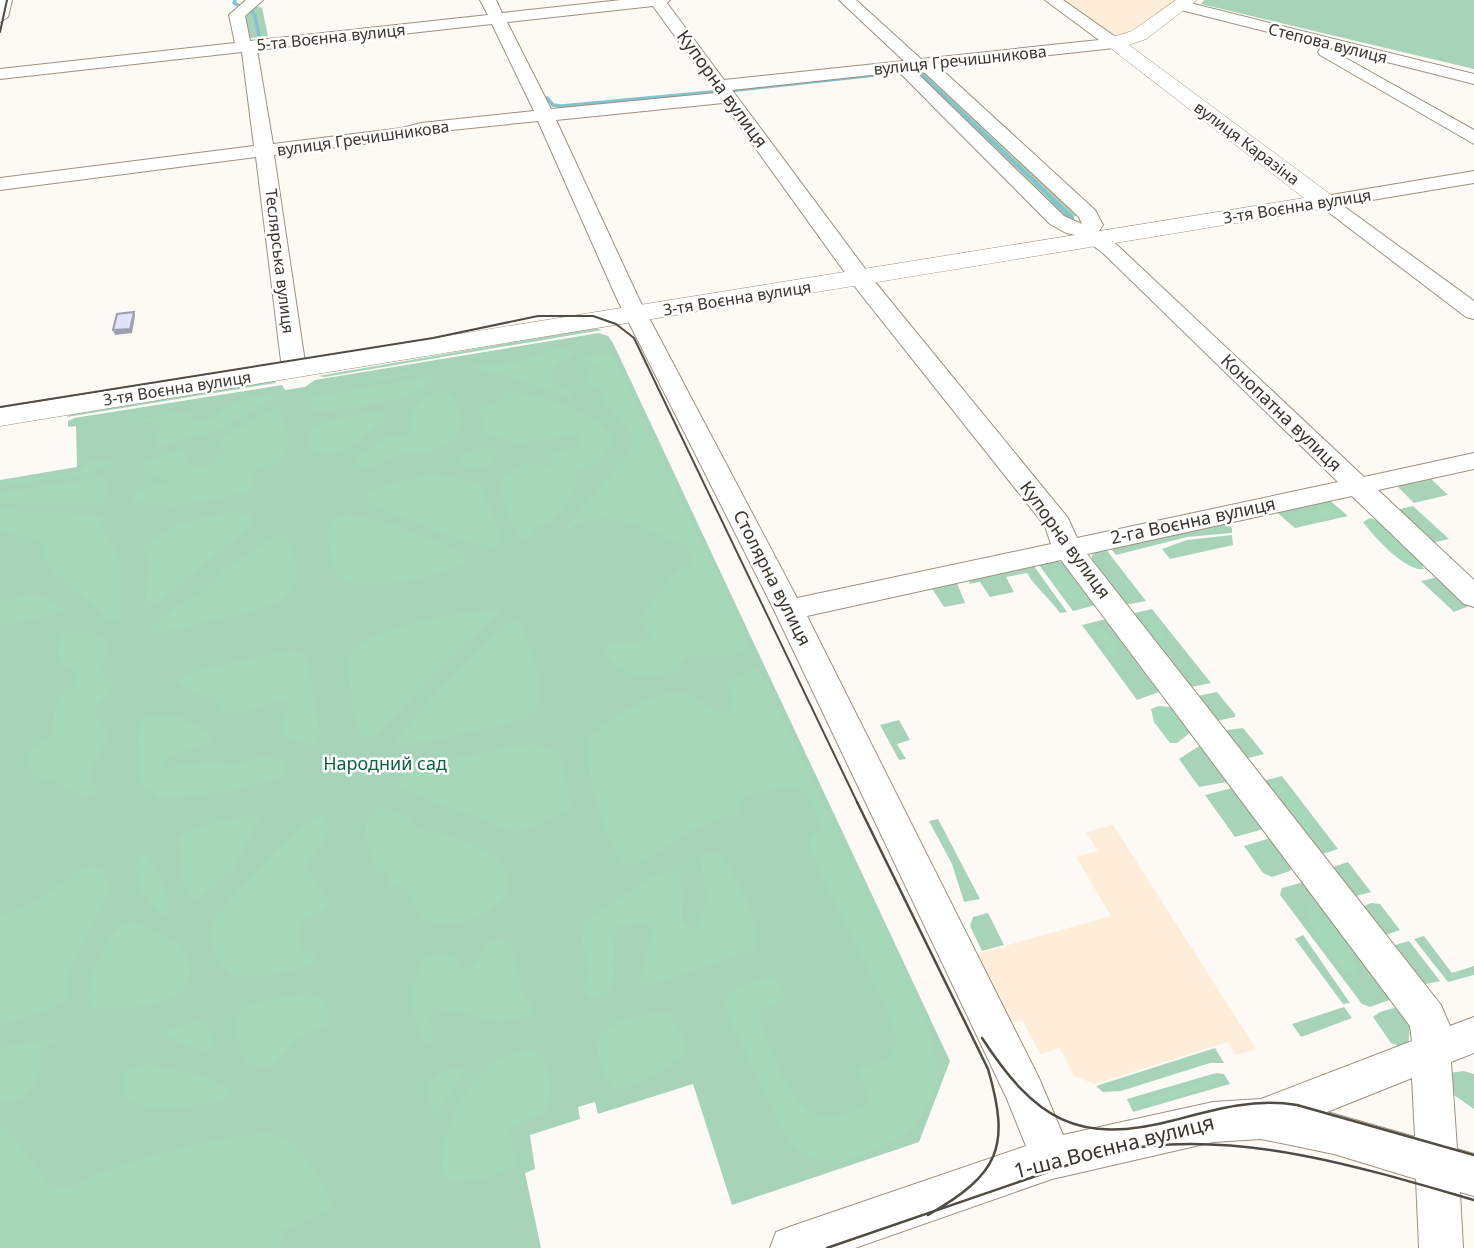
<svg xmlns="http://www.w3.org/2000/svg" width="1474" height="1248" font-family="'Noto Sans',sans-serif">
  <rect width="100%" height="100%" fill="#fdfaf6"/>
  <path fill="#feedd8" d="M1058 0H1179L1126 35H1118L1107 34Z
    M1113 825 1256 1049 1236 1055 1228 1042 1095 1084 1074 1076 1060 1048 1040 1054 1022 1020 1011 1023 976 954 1111 916 1076 857 1098 851 1086 832Z"/>
  <path fill="#a7d4b8" d="M1204 0H1474V69L1201 4Z
    M256 6 262 8 268 36 243 39 240 15Z
    M927 69 1081 215 1059 219 910 70Z
    M596 328 602 330 325 377 318 376Z
    M599 333 608 336 613 343 950 1061 919 1142 732 1205 693 1084 598 1114 595 1102 578 1107 580 1119 530 1135 535 1169 525 1173 541 1248H0V480L77 467 76 426 68 427V421L74 418 282 385 285 390 305 387 315 380Z
    M274 380 276 383 67 417 68 415Z
    M1428 476 1448 495 1414 503 1394 483Z
    M1327 498 1348 516 1295 528 1274 510Z
    M1413 506 1449 539 1428 544 1391 511Z
    M1225 521 1232 528V533L1187 537 1116 555 1108 545Z
    M1232 535 1233 545 1170 559 1162 549 1187 540Z
    M1104 547 1146 601 1124 605 1092 560V555Z
    M1054 560 1067 564 1100 604 1073 611 1036 561Z
    M1031 562 1067 612 1060 613C1049 598 1036 588 1027 573L1006 577 1014 592 990 597 980 582 969 584 971 575Z
    M1442 576 1472 605 1454 612 1421 581Z
    M955 578 965 603 944 607 929 584Z
    M1152 609 1211 683 1186 688 1130 614Z
    M1102 620H1113L1167 689 1137 700 1082 625Z
    M1217 692 1235 714V717L1212 722 1193 697Z
    M899 720 910 740 897 744 906 759 899 760 880 725Z
    M1243 728 1264 754 1241 760 1219 731Z
    M1205 745 1232 781 1199 787 1179 759 1199 746Z
    M1282 776 1338 849 1317 856 1259 782Z
    M1236 787 1267 828 1235 837 1205 795Z
    M938 819 980 899 964 902 952 864 929 821Z
    M1274 837 1294 864 1290 871 1272 877 1263 873 1244 846Z
    M1348 862 1371 892 1349 898 1327 869Z
    M1307 881 1395 998 1370 1007 1362 1004 1280 895 1282 888Z
    M1371 903 1380 904 1400 930 1380 937 1358 908Z
    M988 913 1004 945 982 951 970 926 973 917Z
    M1303 935 1350 1003 1343 1004 1295 939Z
    M1424 936 1452 973 1474 966V975L1448 982 1414 939Z
    M1409 941 1440 981 1422 985 1388 947Z
    M1400 1006C1410 1019 1411 1028 1408 1044L1402 1047 1391 1043 1373 1017 1380 1012Z
    M1344 1007 1352 1018 1301 1037 1292 1024Z
    M1215 1048 1224 1063H1210L1121 1091 1103 1092 1096 1086Z
    M1463 1071 1474 1074V1109L1448 1091 1449 1073Z
    M1216 1073 1224 1074 1230 1084 1133 1112 1127 1099Z"/>
  <path fill="#a5d8b9" d="M570 349 575 355 554 365 550 379 575 396 573 399 509 375 482 371 468 366 513 363 551 350Z
    M599 353 612 356 617 363 743 628 746 639 745 648C726 665 700 646 682 661L680 669C658 677 633 681 615 664 608 657 605 653 606 644L643 641 650 637V632L640 622C640 617 670 579 675 574 679 570 686 568 691 565V551L687 545C652 534 622 509 583 522 574 525 567 532 559 535L629 453 633 439 624 422 601 399 605 392 601 389 589 387 585 381 588 374 599 366 589 363 587 358Z
    M459 365 397 377 316 387Z
    M434 376C420 403 354 406 325 411L314 412 312 410V401L318 396Z
    M443 390 453 396 461 415 462 424 455 436 444 446 428 453H399L367 469 354 464 357 458 384 439 407 436C413 428 409 423 412 414 415 404 434 392 443 390Z
    M508 393C530 390 607 418 614 440L598 462 577 469V487L566 504 553 519 536 528 527 539H522L511 520 499 480 528 461 544 467 552 466 551 456 577 445 582 437 578 434 521 443 483 431 480 409 499 401Z
    M279 394 219 430 160 446 156 444 161 427 150 422 133 420 183 412 190 415 195 423C215 424 215 412 229 406 244 399 262 394 279 394Z
    M277 408C286 418 293 451 281 460 273 466 263 464 255 470L252 488 249 492 174 506 131 501 136 492 169 483 142 467V463L182 449C184 452 184 456 185 459 195 475 219 462 225 451L220 439Z
    M381 412 388 413 386 417C365 435 342 462 312 451L309 434C320 418 363 415 381 412Z
    M481 447 493 448 497 456 490 465 472 468 458 460 469 451Z
    M106 459 114 463 79 475 0 485V482L77 473 90 461Z
    M429 475 448 476 480 484 496 524 500 547C484 551 398 515 377 506L368 499 367 494 378 487Z
    M100 478H108L106 500 97 505 0 503V493Z
    M1327 506 1335 509 1339 515 1311 521 1294 517 1297 511Z
    M0 510 88 514 103 518 101 529C104 536 111 541 115 548 122 562 123 608 117 622L109 619 50 568 44 558 45 546C28 531 17 541 0 529Z
    M235 512 252 516V523L247 529 160 600 144 609C148 594 145 579 150 564L143 547 177 524Z
    M345 515C385 519 430 537 465 556L463 565C438 574 363 596 341 578 333 572 333 563 331 554 329 542 328 532 331 521Z
    M1370 518C1384 522 1421 555 1424 569 1407 573 1373 536 1363 522Z
    M278 534H284C291 543 293 553 295 564 304 607 247 612 217 619 196 624 173 633 152 631L154 625 176 608 210 587 223 571Z
    M1051 568C1068 568 1087 585 1087 602 1071 604 1047 585 1051 568Z
    M30 595H42L65 612 0 625V602Z
    M498 609 500 611 496 616 450 657 374 738 361 735C354 723 353 707 351 693 350 680 345 662 354 651 373 626 465 613 498 609Z
    M1150 614 1161 626 1166 654 1145 629 1141 615Z
    M517 619C528 630 541 681 539 697 538 708 533 713 524 719L426 742 399 744 398 740C412 716 494 631 517 619Z
    M1092 628 1101 629 1117 642 1119 657 1112 658Z
    M76 630 93 633 107 643 101 674 112 683 111 691 97 703 93 712 108 731C105 750 90 763 90 783L101 791 86 798 50 779 33 776 27 755 29 750C69 732 45 729 58 701 62 692 72 688 77 680L75 671 59 660 57 642 62 636Z
    M291 650C301 652 305 656 309 666L319 731 318 739 312 745 289 739 281 733 288 707 286 701C262 698 243 722 219 709L216 698 195 694 179 682V679L200 670Z
    M756 667 768 686C791 735 814 785 838 834 862 884 946 1035 937 1083 936 1090 931 1097 929 1103 913 1137 883 1147 849 1158 819 1167 801 1156 783 1132L723 1004C728 988 760 977 775 978L786 994C780 1005 766 1004 759 1014 763 1041 791 1103 816 1116 825 1121 834 1118 843 1115 853 1112 865 1110 869 1100L858 1070C864 1065 871 1067 879 1064 905 1054 894 1024 886 1006L810 850V837L822 830C819 818 810 789 797 787 788 785 756 793 746 795L741 801 739 811 734 814 696 827 639 863 626 864C606 851 581 759 590 737 608 720 663 684 687 695 701 700 710 713 726 713L733 705 728 685 730 681Z
    M1158 706 1172 707 1191 732 1177 743H1170L1154 722 1151 709Z
    M165 715 180 718 210 733 212 737C198 754 170 744 162 769L203 763 240 764 260 756 285 762 287 773C266 786 186 800 160 797L140 783 138 735 142 716 154 718Z
    M532 745 552 749 561 758 570 806 568 810 534 827 513 831 408 791 398 785 400 775 408 771 507 747Z
    M1271 784H1281L1293 795 1314 823 1310 834 1324 851H1320L1274 795Z
    M386 808 406 816 418 831C435 829 450 837 465 842 566 880 466 942 422 919L406 888 390 885 388 874 377 871C370 857 365 837 366 821L378 809Z
    M249 815 257 816 258 821 233 869 194 902 182 877 179 838 191 829Z
    M322 816C340 835 311 853 304 869L316 881 329 904 323 910 304 919 299 936 302 950 312 953 318 960C305 970 249 981 234 974 226 971 221 962 216 955 208 942 207 932 214 919 233 897 297 823 322 816Z
    M714 850C731 859 763 930 755 948L662 982 642 986 640 980 653 933 649 923 620 925C603 945 632 996 588 998L583 987 590 975 582 941 584 923 652 877 673 869 677 871 681 881 682 922 692 930C715 909 703 883 701 857L706 852Z
    M145 852C154 863 174 904 168 916 144 903 133 885 138 857Z
    M88 865C100 865 109 878 110 890L73 964 68 979V997L62 1003 47 1010 0 1024V917L39 901Z
    M1308 907C1326 912 1357 954 1358 972L1354 975C1335 968 1307 927 1308 907Z
    M128 922C139 921 149 928 158 933 174 941 187 946 190 966 195 1008 123 1009 94 1009L89 1004C87 978 104 935 128 922Z
    M501 939C519 945 516 975 521 990 525 1000 533 1001 532 1014 492 1032 469 1007 433 1009L430 1013 432 1040 425 1045 422 1044 413 1004V984L418 978 419 963C426 957 446 949 454 957 457 960 458 965 460 968 481 971 478 954 487 943Z
    M308 993C323 996 333 1010 328 1025L300 1036 271 1066 257 1068 245 1060 240 1049 237 1023 241 1009 262 1001Z
    M668 1012 687 1043 686 1052C670 1066 635 1091 614 1089 606 1080 603 1072 600 1060 598 1053 596 1045 598 1039 605 1021 650 1013 668 1012Z
    M200 1021C212 1026 214 1037 212 1050L195 1049 165 1035 164 1030Z
    M59 1038 40 1050C41 1077 32 1104 0 1102V1048Z
    M534 1050C551 1062 554 1092 546 1111L513 1126 509 1132 516 1161C505 1176 465 1184 447 1180 427 1151 467 1081 492 1064 504 1055 520 1051 534 1050Z
    M147 1065C171 1070 219 1075 233 1095 218 1107 139 1112 125 1098L124 1076 130 1068Z
    M460 1067 464 1071 434 1119 428 1085 439 1074Z
    M1219 1077V1080C1209 1089 1147 1107 1134 1103Z
    M0 1125C22 1137 40 1184 56 1187 76 1191 84 1179 101 1173 130 1161 252 1126 277 1136 302 1146 325 1181 333 1206L325 1212 283 1230 279 1248H0Z"/>
  <g fill="none" stroke-linecap="round" stroke-linejoin="round">
    <path stroke="#82c3ce" stroke-width="3.5" d="M235 0 234 3 242 7
      M250 9 255 16 259 36
      M911 71H918L1055 201
      M728 91 903 72
      M547 98 553 105 562 106 712 92"/>
    <path stroke="#82c3ce" stroke-width="4.5" d="M1053 200 1072 218"/>
    <defs>
      <path id="minor" d="M0 0H12L8 17 0 22Z
        M246 0H263L245 16 250 41 488 15 480 0H496L502 13 621 0H670L667 3 724 80 904 61 839 0H856L921 59 1099 40 1045 0H1063L1120 40 1122 43 1114 48 939 67 1095 210 1103 225 1099 231 1117 245 1364 477 1474 453V469L1378 490 1474 580V607L1464 604 1352 496 1087 554 1441 1005 1450 1026 1474 1017V1053L1451 1062 1457 1149 1474 1154V1196L1460 1192 1463 1248H1419L1416 1179 1334 1154 1261 1139 1213 1142 1052 1179 855 1248H770L776 1232 792 1226 1026 1146 1007 1099 774 610 617 299 538 121 422 133 403 139 274 155 306 369 302 374H286L282 369 256 157 0 190V178L254 146 242 52 0 79V69L235 43 229 15ZM653 6 716 93 551 109 507 22ZM492 24 534 111 421 123 402 128 273 144 257 50ZM914 70 925 73 1079 217 1082 224 1064 216ZM899 72 1050 224 1066 233 1080 236 1103 253 1338 482 1077 538 1068 518 875 282 732 90ZM723 103 859 292 1045 526 1051 544 797 598 639 299 556 120ZM1061 560 1410 1026 1412 1041 1261 1099 1213 1102 1063 1135 1039 1078 807 616ZM1412 1078 1415 1137 1327 1112Z
        M1182 1 1474 74V84L1177 9 1174 6Z
        M1326 47 1474 130V144L1320 55 1318 52 1320 49Z
        M1474 171V183L1342 205 1474 301V319L1466 317 1315 202 1318 198 1325 196Z"/>
      <path id="major" d="M1176 0H1197L1146 39 1129 45 1334 197 1337 202 1334 207 0 426V408L1304 198 1104 43 1107 39 1132 31Z"/>
    </defs>
    <use href="#minor" stroke="#9f907e" stroke-width="2"/>
    <use href="#major" stroke="#9f907e" stroke-width="1"/>
    <use href="#minor" fill="#fff" fill-rule="evenodd"/>
    <use href="#major" fill="#fff" fill-rule="evenodd"/>
    <path stroke="#504b43" stroke-width="2" d="M0 32 7 0
      M0 407 433 338 538 316H593L616 324 634 338 858 804"/>
    <path stroke="#504b43" stroke-width="2.5" d="M857 802 988 1069C1011 1148 999 1174 928 1215
      M982 1038C1035 1119 1077 1146 1175 1120 1216 1109 1255 1098 1297 1105L1474 1155
      M827 1248 1071 1164C1097 1157 1123 1149 1149 1146 1259 1135 1370 1170 1474 1200"/>
  </g>
  <path fill="#9e9fb0" d="M134 312 135 316 132 333 115 335 113 330Z"/>
  <path fill="#e1e3fb" stroke="#9e9fb0" stroke-width="2" d="M134 312 130 329 113 330 117 314Z"/>
  <g text-anchor="middle" stroke-width="5" stroke-linejoin="round" paint-order="stroke">
    <g font-size="16" fill="#3b352d" stroke="#fff">
      <text transform="translate(331 37) rotate(-6)" y="6">5-та Воєнна вулиця</text>
      <text transform="translate(1328 43) rotate(14)" y="6">Степова вулиця</text>
      <text transform="translate(960 60) rotate(-6)" y="6">вулиця Гречишникова</text>
      <text transform="translate(363 138) rotate(-8)" y="6">вулиця Гречишникова</text>
      <text transform="translate(1247 143) rotate(37)" y="6">вулиця Каразіна</text>
      <text transform="translate(1297 206) rotate(-9)" y="6">3-тя Воєнна вулиця</text>
      <text transform="translate(280 261) rotate(83)" y="6">Теслярська вулиця</text>
      <text transform="translate(737 298) rotate(-9)" y="6">3-тя Воєнна вулиця</text>
      <text transform="translate(177 388) rotate(-9)" y="6">3-тя Воєнна вулиця</text>
    </g>
    <g font-size="18" fill="#3b352d" stroke="#fff">
      <text transform="translate(722 89) rotate(54)" y="6">Купорна вулиця</text>
      <text transform="translate(1281 413) rotate(44)" y="6">Конопатна вулиця</text>
      <text transform="translate(1193 521) rotate(-12)" y="6">2-га Воєнна вулиця</text>
      <text transform="translate(1065 540) rotate(54)" y="6">Купорна вулиця</text>
      <text transform="translate(772 578) rotate(63)" y="6">Столярна вулиця</text>
    </g>
    <g font-size="18" fill="#0d623c" stroke="#fff">
      <text x="385" y="770">Народний сад</text>
    </g>
    <g font-size="21" fill="#3b352d" stroke="#fff">
      <text transform="translate(1114 1147) rotate(-14)" y="7">1-ша Воєнна вулиця</text>
    </g>
  </g>
</svg>
